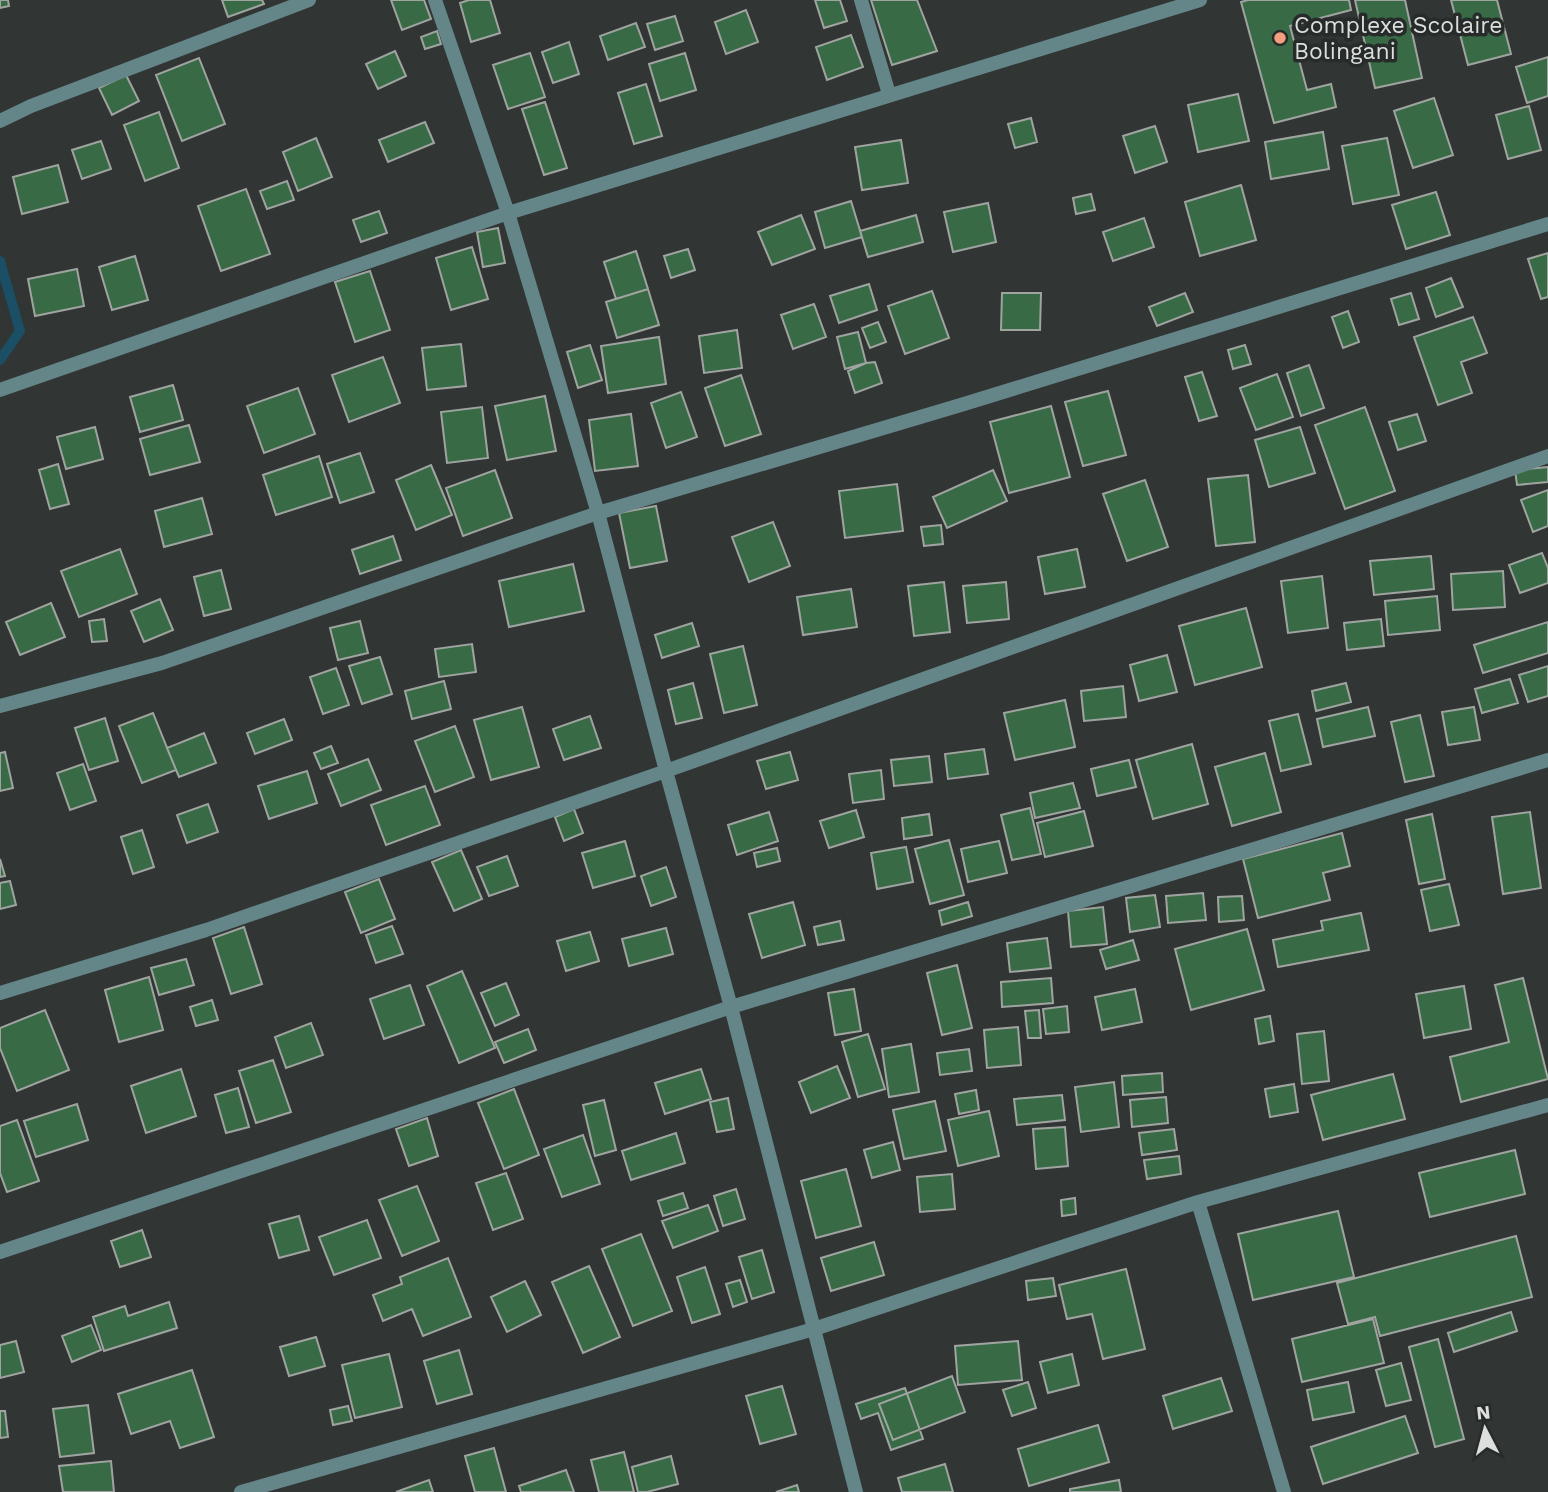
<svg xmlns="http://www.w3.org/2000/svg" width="1548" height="1492" font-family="'Work Sans',sans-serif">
  <rect width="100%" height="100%" fill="#313534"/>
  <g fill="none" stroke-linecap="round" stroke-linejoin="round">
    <path stroke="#1a4f66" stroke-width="10" d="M0 261 20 331 0 360"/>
  </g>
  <path fill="#386b45" stroke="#a0a4a1" stroke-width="2" d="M0 0H8L9 6 0 8Z
    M222 0H262L264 4 228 17Z
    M391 0H424L431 19 402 30Z
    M469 0H490L500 33 471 42 460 3Z
    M815 0H840L847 21 824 28Z
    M871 0H917L937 51 892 65Z
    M1248 0H1349L1351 10 1290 26 1307 90 1331 84 1336 107 1274 123 1241 2Z
    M1355 0H1405L1422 78 1375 88Z
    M1451 0H1497L1511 54 1468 65Z
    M746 10 758 42 726 54 715 22Z
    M675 16 683 41 655 50 647 24Z
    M636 23 645 47 608 60 600 36Z
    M437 31 441 44 425 49 421 37Z
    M851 35 863 67 827 80 816 47Z
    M569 42 579 74 553 83 542 52Z
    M395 51 406 76 378 89 366 64Z
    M530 53 545 97 508 109 493 65Z
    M685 53 696 90 660 101 649 64Z
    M1548 57V96L1527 103 1516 67Z
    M199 58 225 124 182 141 156 75Z
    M126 75 139 101 112 115 99 88Z
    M646 84 662 136 634 144 618 93Z
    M1238 94 1249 141 1198 152 1188 105Z
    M1434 98 1453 155 1413 168 1394 111Z
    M545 102 567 168 544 175 522 109Z
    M1529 106 1541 150 1508 159 1496 115Z
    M159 112 179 168 145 181 124 125Z
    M1031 118 1037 142 1015 148 1008 124Z
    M425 122 434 143 388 162 379 140Z
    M1155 126 1167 162 1135 173 1123 136Z
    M1323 132 1329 169 1271 179 1265 142Z
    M316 138 332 177 298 191 283 152Z
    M1387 138 1399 195 1353 204 1342 146Z
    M901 140 908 183 862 190 855 147Z
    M101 141 111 169 82 179 72 150Z
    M58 165 68 202 22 214 13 177Z
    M287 181 294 200 267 209 260 191Z
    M1241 185 1256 240 1200 256 1185 202Z
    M246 189 270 254 221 271 198 206Z
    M1436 192 1450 235 1406 249 1392 205Z
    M1091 194 1095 210 1076 214 1073 198Z
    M851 201 862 237 825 248 815 212Z
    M988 203 996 242 953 252 944 212Z
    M379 211 387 233 361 242 353 220Z
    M801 215 815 249 772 265 758 232Z
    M916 215 923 242 868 257 860 231Z
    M1144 218 1154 247 1113 261 1103 232Z
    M498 228 505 263 483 267 477 232Z
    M472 247 488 299 451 310 436 258Z
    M688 249 695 270 671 278 664 256Z
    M636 251 648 289 616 299 604 262Z
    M1548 253V297L1541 299 1528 259Z
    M135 256 148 300 112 310 99 267Z
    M77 269 84 306 35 316 28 279Z
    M370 271 390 330 355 342 335 282Z
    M1451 278 1463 307 1436 317 1426 288Z
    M869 284 877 310 839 323 830 296Z
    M648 289 659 325 617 338 606 302Z
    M932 291 949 338 905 354 888 306Z
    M1002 293H1041L1040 330H1001Z
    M1185 293 1193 312 1157 326 1149 307Z
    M1411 293 1419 319 1399 325 1391 299Z
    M814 304 826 337 793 349 781 315Z
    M1348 311 1359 342 1343 348 1332 317Z
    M1473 317 1487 353 1461 362 1472 393 1438 405 1414 337Z
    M878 322 886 342 870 348 862 328Z
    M737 330 742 368 704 373 699 336Z
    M858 332 866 363 845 369 837 337Z
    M659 337 666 384 608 393 601 346Z
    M461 344 466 386 427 390 422 348Z
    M590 345 602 380 578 388 567 352Z
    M1245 345 1251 364 1233 369 1228 350Z
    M383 357 400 403 349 422 332 375Z
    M875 362 882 383 855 393 848 371 866 363Z
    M1309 365 1324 408 1301 416 1287 373Z
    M1202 372 1217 416 1199 421 1185 377Z
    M1277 374 1293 417 1256 430 1240 388Z
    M741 375 761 434 725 446 705 388Z
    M173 385 183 420 140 432 130 397Z
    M298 388 315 434 264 453 247 406Z
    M1108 391 1126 455 1083 466 1065 402Z
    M681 392 697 437 666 448 651 403Z
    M545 396 556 451 507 460 495 406Z
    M1051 406 1070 477 1009 493 990 422Z
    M482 407 488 458 447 463 441 412Z
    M1365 407 1395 491 1345 509 1315 425Z
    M631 414 638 466 595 471 589 420Z
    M1417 414 1426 441 1398 450 1389 422Z
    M189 425 200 462 150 475 140 439Z
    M95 427 103 459 66 469 57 437Z
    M1300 427 1315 473 1269 487 1255 440Z
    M360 453 374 492 340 503 327 464Z
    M319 456 332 497 276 515 263 475Z
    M58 464 69 504 50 509 39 470Z
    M431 465 452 515 416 530 396 480Z
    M1548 467V482L1517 485 1515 470Z
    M495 470 512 518 463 536 446 488Z
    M993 470 1007 501 947 528 933 497Z
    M1248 475 1255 542 1216 546 1208 479Z
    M1145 480 1168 547 1127 561 1103 494Z
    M897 484 903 531 845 538 839 491Z
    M1548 490V526L1533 532 1521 500Z
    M202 498 212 534 164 547 155 511Z
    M656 506 667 561 630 568 619 513Z
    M773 522 790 566 749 582 732 537Z
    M941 525 943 544 924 546 921 527Z
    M393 536 401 560 360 574 352 550Z
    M120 549 137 594 79 617 61 571Z
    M1077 549 1085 587 1045 594 1038 557Z
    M1542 553 1548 568V583L1520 593 1509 565Z
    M1431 556 1434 589 1374 595 1370 561Z
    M573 564 584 611 509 627 499 581Z
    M221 570 231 609 204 616 194 577Z
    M1503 571 1505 607 1453 610 1451 574Z
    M1322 576 1328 628 1288 633 1281 581Z
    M944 582 950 632 914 636 908 586Z
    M1006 582 1009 619 967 623 963 586Z
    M851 589 857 627 803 635 797 597Z
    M1437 596 1440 630 1388 635 1385 601Z
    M160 599 173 630 144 642 131 611Z
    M51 603 65 637 20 655 6 622Z
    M1246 608 1262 667 1195 685 1179 626Z
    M104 619 107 641 92 642 89 621Z
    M1381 619 1384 646 1347 650 1344 623Z
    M360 621 368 653 338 660 330 628Z
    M1548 622V653L1483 673 1474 645Z
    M692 623 699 646 662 658 655 635Z
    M472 644 476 672 439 677 435 649Z
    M743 646 757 705 724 713 710 654Z
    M1167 655 1177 692 1139 701 1130 665Z
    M380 657 392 694 362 704 349 666Z
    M1548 666V696L1528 702 1519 675Z
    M336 668 349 705 323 714 310 677Z
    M1510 679 1518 703 1482 713 1475 689Z
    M444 681 451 709 412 719 405 691Z
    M693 683 702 718 676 724 668 690Z
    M1346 683 1351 702 1316 711 1312 691Z
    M1123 686 1126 717 1084 721 1081 691Z
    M1065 700 1075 747 1015 760 1004 713Z
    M522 707 539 767 491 780 474 720Z
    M1368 707 1375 736 1323 747 1317 719Z
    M1474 707 1480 740 1448 745 1442 712Z
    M153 713 176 770 142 783 119 726Z
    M1298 714 1311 764 1281 771 1269 721Z
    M1420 715 1434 776 1405 782 1391 722Z
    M590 716 601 748 564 760 553 729Z
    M105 718 118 761 89 770 75 728Z
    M284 719 292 740 255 754 247 733Z
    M455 726 474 777 435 792 415 741Z
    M204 733 216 763 179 777 167 748Z
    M1192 744 1208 804 1153 819 1136 760Z
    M331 746 338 763 321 769 314 753Z
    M984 749 988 774 948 779 945 754Z
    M5 752 13 788 0 791V753Z
    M790 752 798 780 766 789 757 761Z
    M1265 753 1281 812 1232 826 1215 767Z
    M929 756 932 782 894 786 891 760Z
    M368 759 381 790 341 806 328 774Z
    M1129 760 1136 787 1097 796 1091 769Z
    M83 764 96 801 70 810 57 773Z
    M881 770 884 799 853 803 849 774Z
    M307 771 317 803 269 819 258 786Z
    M1073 783 1080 808 1035 818 1030 793Z
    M425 786 440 825 386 845 371 805Z
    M208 804 218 832 187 843 177 815Z
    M1030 808 1041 854 1012 860 1001 815Z
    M574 809 583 833 564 841 555 817Z
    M856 810 864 837 829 848 820 821Z
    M1084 811 1093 846 1045 857 1037 823Z
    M769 812 778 841 737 855 728 825Z
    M1530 812 1541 888 1503 894 1492 817Z
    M929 814 932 835 904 839 902 818Z
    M1432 814 1445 879 1419 884 1406 820Z
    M142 830 154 867 133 874 121 837Z
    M1342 833 1350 866 1323 873 1330 900 1258 918 1243 859Z
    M949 840 964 895 930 904 915 849Z
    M625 841 635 876 593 888 582 853Z
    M999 841 1007 873 968 882 961 849Z
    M906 847 913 882 877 889 871 853Z
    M777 848 780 861 757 867 754 853Z
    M461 850 482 899 454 911 432 862Z
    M507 856 518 886 489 896 477 867Z
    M0 859 5 876 0 877Z
    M666 867 676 897 651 906 641 876Z
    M379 879 395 919 361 933 345 892Z
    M10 881 16 905 0 909V883Z
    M1449 884 1459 925 1430 931 1421 890Z
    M1203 893 1206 920 1168 923 1166 896Z
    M1155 895 1160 927 1130 932 1126 898Z
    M1242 896 1244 920 1219 922 1218 897Z
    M793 902 805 945 762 958 749 914Z
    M968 902 972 916 942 925 939 911Z
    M1103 907 1107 944 1071 947 1068 911Z
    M1361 913 1369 950 1278 967 1273 940 1323 930 1321 921Z
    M840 921 844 940 818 945 814 927Z
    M392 926 403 954 376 963 366 935Z
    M244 927 262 984 231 994 213 938Z
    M666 928 673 954 629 966 622 939Z
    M1247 929 1264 990 1191 1010 1175 949Z
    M590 932 599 961 566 971 557 941Z
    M1047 938 1051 968 1010 972 1007 943Z
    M1133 940 1139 960 1106 969 1100 950Z
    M186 959 194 985 159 995 151 968Z
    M957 965 972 1028 942 1035 927 973Z
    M462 971 495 1048 459 1063 427 986Z
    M149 977 163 1030 119 1042 105 990Z
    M1051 978 1053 1003 1002 1007 1001 982Z
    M1523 978 1548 1079 1461 1102 1450 1057 1509 1042 1495 985Z
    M506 983 519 1015 495 1026 481 993Z
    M410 985 424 1025 384 1039 370 999Z
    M1464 986 1471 1029 1424 1038 1416 994Z
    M854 989 861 1031 835 1035 828 993Z
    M1135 989 1142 1022 1102 1030 1095 997Z
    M212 1000 218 1020 196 1026 190 1007Z
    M1067 1006 1069 1032 1046 1034 1043 1009Z
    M45 1010 69 1070 17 1091 0 1048V1028Z
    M1039 1010 1041 1038H1028L1025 1011Z
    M1270 1016 1274 1041 1259 1044 1255 1019Z
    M311 1023 323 1055 286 1068 275 1037Z
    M1018 1027 1021 1065 987 1068 984 1030Z
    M528 1029 536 1050 504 1063 495 1042Z
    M1324 1031 1329 1081 1302 1084 1297 1034Z
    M868 1034 885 1089 858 1097 842 1042Z
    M911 1044 919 1092 889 1097 882 1049Z
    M969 1049 972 1071 940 1075 937 1053Z
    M273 1060 291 1112 256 1123 239 1071Z
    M837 1066 850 1098 811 1113 799 1082Z
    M181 1069 196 1116 146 1133 131 1086Z
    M701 1069 711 1099 665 1114 655 1083Z
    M1162 1073 1163 1092 1123 1095 1122 1076Z
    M1393 1074 1405 1119 1323 1140 1311 1095Z
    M1114 1082 1119 1127 1081 1132 1075 1087Z
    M1294 1084 1298 1112 1270 1117 1265 1089Z
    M238 1088 249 1127 226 1133 215 1095Z
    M514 1089 539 1155 504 1169 478 1103Z
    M976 1090 979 1110 959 1114 955 1094Z
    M1062 1095 1065 1120 1017 1125 1014 1099Z
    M1166 1097 1168 1123 1132 1127 1130 1100Z
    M728 1098 734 1129 717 1132 710 1102Z
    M604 1100 616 1150 595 1156 583 1105Z
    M935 1101 946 1151 904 1159 893 1110Z
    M77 1104 88 1140 36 1157 24 1121Z
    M989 1111 999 1156 958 1166 948 1120Z
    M427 1118 438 1156 409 1166 396 1129Z
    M17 1120 39 1181 7 1192 0 1173V1126Z
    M1065 1127 1068 1166 1036 1169 1033 1129Z
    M1174 1129 1177 1150 1142 1155 1139 1133Z
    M676 1133 685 1163 631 1180 622 1151Z
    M583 1135 600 1184 562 1197 544 1149Z
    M893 1142 900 1170 872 1178 864 1150Z
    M1515 1150 1525 1194 1430 1217 1419 1173Z
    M1179 1156 1181 1174 1147 1179 1144 1160Z
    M846 1169 861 1226 816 1238 801 1181Z
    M506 1173 523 1219 493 1230 476 1183Z
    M952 1174 955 1209 920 1212 917 1177Z
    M417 1186 439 1241 402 1256 379 1200Z
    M736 1189 745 1219 723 1226 714 1196Z
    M683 1193 688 1208 663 1216 658 1201Z
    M1075 1198 1076 1214 1062 1216 1061 1200Z
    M708 1205 718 1231 673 1248 662 1221Z
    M1338 1211 1354 1277 1253 1300 1238 1234Z
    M299 1216 309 1250 279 1258 269 1224Z
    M367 1220 381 1258 334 1275 319 1237Z
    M142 1230 151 1257 120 1267 111 1241Z
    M641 1234 672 1311 633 1326 602 1249Z
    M1516 1236 1532 1297 1380 1336 1375 1317 1348 1324 1337 1283Z
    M874 1242 884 1275 831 1291 821 1258Z
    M762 1250 774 1292 752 1299 739 1257Z
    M448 1258 471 1317 423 1336 412 1309 383 1321 373 1295 402 1284 400 1277Z
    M589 1266 620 1337 583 1353 552 1282Z
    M705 1267 720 1314 692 1323 677 1277Z
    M1126 1269 1145 1349 1103 1359 1092 1314 1067 1319 1059 1285Z
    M1053 1278 1056 1296 1028 1300 1026 1281Z
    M740 1280 747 1302 733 1307 726 1284Z
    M525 1281 541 1315 507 1332 491 1297Z
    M169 1302 177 1328 104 1351 93 1317 125 1306 128 1316Z
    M1511 1312 1517 1331 1454 1352 1448 1333Z
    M1373 1319 1384 1363 1302 1382 1292 1339Z
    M91 1325 101 1350 72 1362 62 1336Z
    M316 1337 325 1366 289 1376 280 1347Z
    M1438 1339 1464 1439 1435 1447 1409 1347Z
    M16 1341 24 1372 0 1378V1345Z
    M1018 1341 1022 1380 958 1385 955 1346Z
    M459 1350 472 1394 437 1404 424 1361Z
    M389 1354 402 1407 355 1418 342 1365Z
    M1072 1354 1079 1385 1048 1393 1040 1362Z
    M1401 1363 1411 1400 1386 1406 1376 1370Z
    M192 1370 214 1437 180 1448 170 1421 131 1434 118 1394Z
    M952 1376 965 1412 893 1440 879 1404Z
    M1221 1378 1232 1411 1173 1429 1163 1396Z
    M1028 1382 1036 1408 1012 1416 1003 1390Z
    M1348 1382 1354 1412 1313 1420 1307 1390Z
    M782 1386 796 1434 760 1444 746 1396Z
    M905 1388 923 1439 891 1450 878 1413 861 1419 856 1404Z
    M88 1405 94 1453 60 1457 53 1409Z
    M348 1406 352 1421 333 1425 330 1410Z
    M0 1411H5L8 1437 0 1438Z
    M1405 1416 1418 1453 1323 1484 1311 1447Z
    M1098 1425 1109 1462 1029 1486 1018 1449Z
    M494 1448 506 1492H475L465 1456Z
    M624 1452 634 1492H599L591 1460Z
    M671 1456 678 1484 647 1492H638L632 1467Z
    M111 1461 114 1492H63L59 1466Z
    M945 1464 953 1492H902L898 1478Z
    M566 1470 574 1492H521L519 1486Z
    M429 1480 433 1492H396Z
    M1119 1480 1121 1492H1070V1489Z
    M797 1485 799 1492H776Z"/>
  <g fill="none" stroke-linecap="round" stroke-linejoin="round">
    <path stroke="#658689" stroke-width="14" d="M861 0 889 94"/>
    <path stroke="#658689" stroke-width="14" d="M435 0 508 213 598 513 666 771 731 1007 856 1492
      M0 121 31 106 309 0
      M0 390 508 213 1200 0
      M0 706 162 663 598 513 964 404 1548 224
      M0 993 206 930 666 771 1548 456
      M1198 1202 1284 1492
      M0 1252 731 1007 1548 760
      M241 1492 814 1329 1198 1202 1548 1105"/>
  </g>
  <circle fill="#f2a07f" stroke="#272b2a" stroke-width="2.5" cx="1280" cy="38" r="7"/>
  <g text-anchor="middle" stroke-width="7" stroke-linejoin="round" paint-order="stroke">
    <g font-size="23" fill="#dcdfde" stroke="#272b2a" text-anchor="start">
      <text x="1294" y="33">Complexe Scolaire<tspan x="1294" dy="26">Bolingani</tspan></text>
    </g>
  </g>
  <g transform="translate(1485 1429) rotate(354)" stroke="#272b2a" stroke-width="5" paint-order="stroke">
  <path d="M0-5L12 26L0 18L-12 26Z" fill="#dcdfde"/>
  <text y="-10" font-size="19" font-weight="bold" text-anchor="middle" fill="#dcdfde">N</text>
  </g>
</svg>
